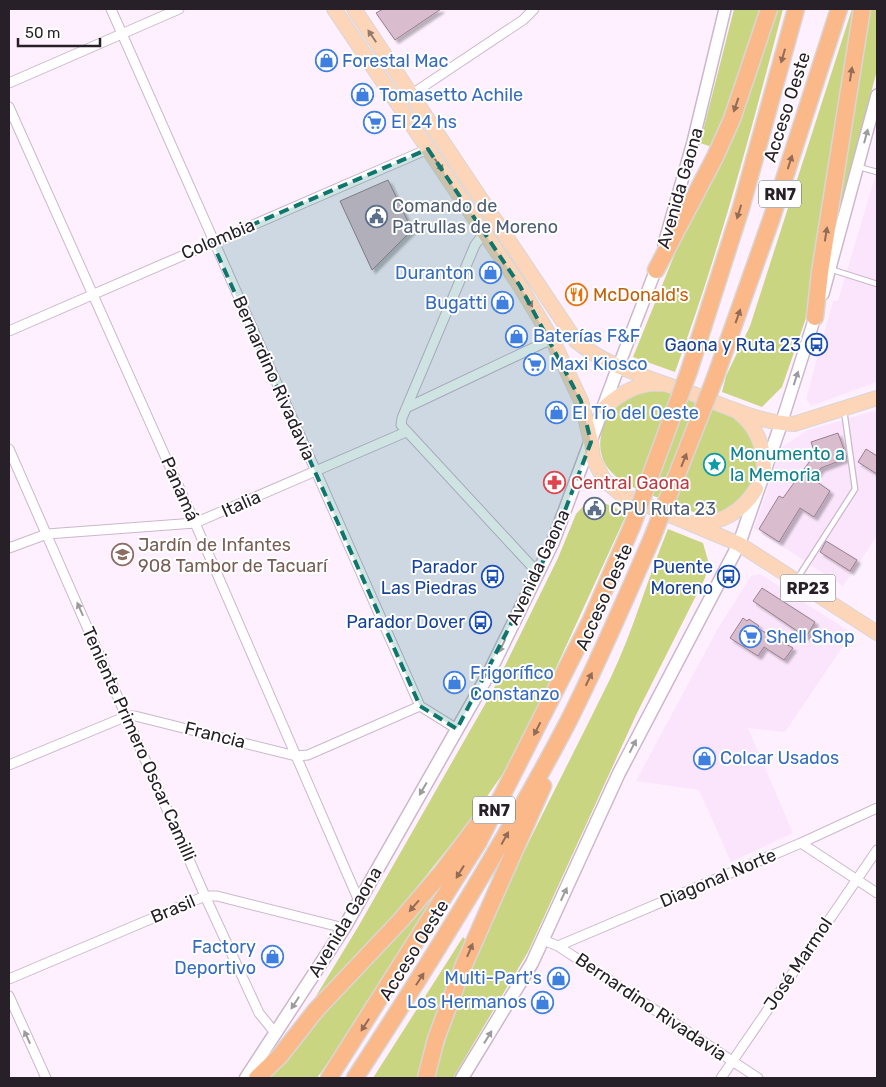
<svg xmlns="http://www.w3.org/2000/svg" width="886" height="1087" font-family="Rubik,sans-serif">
  <defs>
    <filter id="shadow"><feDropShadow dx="3.5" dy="3.5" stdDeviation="1" flood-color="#0004"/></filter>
  </defs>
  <rect width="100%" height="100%" fill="#fef0ff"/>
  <path fill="#fbe5fc" d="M877 170V382L811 406 806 399 833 301H838Z
    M877 410V536L843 586 754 528 782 447 808 430Z
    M760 574 852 633 785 732 748 728 793 833 731 862 699 790 636 781 717 630 751 576Z"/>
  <path fill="#cad581" d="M734 9H762L724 125 712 147 700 143Z
    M774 9H783C751 131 719 253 675 372L633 357Z
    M852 9H855L814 288 805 321 782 387 762 407 722 392 726 376 750 326Z
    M867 9H877V70L835 230Z
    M661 388 742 420C746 429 761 452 761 461 760 493 730 518 699 513 685 511 672 503 659 498 625 485 588 470 604 424 614 394 634 392 661 388Z
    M587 502H602L627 513 522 742 504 772 472 818 398 911 313 1001 358 927 492 692 558 558 576 514Z
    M668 529 703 543 709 564 705 578 637 713 528 952 453 1078H434C474 936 547 809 611 677 634 629 648 577 668 529Z
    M438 887 441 888 366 1009 317 1078H269L318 1019Z
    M463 937 466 940 449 986 420 1078H373Z"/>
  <path fill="#d9bdce" stroke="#997f8e" filter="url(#shadow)" d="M383 9H441L395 40 376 13Z
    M388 180 412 230 372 270 340 201Z
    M838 433 847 458 821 468 813 479 830 491 814 517 800 508 779 542 759 529 779 496 783 498 815 454 811 442Z
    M866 449 877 456V474L858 462Z
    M826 541 857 560 850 571 820 552Z
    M762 588 815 622 806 637 753 601Z
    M743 618 747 621 749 619 759 626 757 628 793 648 784 660 764 647 758 656 730 638Z"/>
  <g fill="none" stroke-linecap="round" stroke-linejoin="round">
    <defs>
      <path id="service" d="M859 167 877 172
        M830 269 877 284
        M797 579 855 489 844 410"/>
      <path id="minor" d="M111 9 420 706 457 729
        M9 83 179 9
        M412 94 523 20 534 9
        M9 107 195 523 359 901
        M485 232 475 245 402 418 401 425 537 572
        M9 331 428 149
        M406 408 552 339
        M9 449 205 896 259 1013 276 1034
        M9 548 47 534 195 523 406 432
        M9 765 127 716H135L296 756 308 755 420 706
        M801 843 877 893
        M543 940 558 946 758 1078
        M558 946 801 843 877 808
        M9 979 205 896H217L344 928
        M9 996 46 1078
        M721 1078 877 850"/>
      <path id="tertiary" d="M664 244 693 142 725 9
        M823 294 877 95
        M619 365 658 264
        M781 424 817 311"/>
      <path id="secondary" d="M246 1078 344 928 488 675 553 542 619 365
        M462 1078 532 963 619 773 739 544 781 424"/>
      <path id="primary" d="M334 9 520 286 552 339 581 401 591 442 593 458 604 480 622 495 739 544 877 633
        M354 9 576 341C607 367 653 379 691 393 723 405 759 423 794 424L877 398
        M604 408C620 393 639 382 661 384
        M739 413C757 427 764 447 764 469
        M694 523C720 525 742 512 756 489"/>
      <path id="motorway" d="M656 270 715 157 732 119 769 9
        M815 317 820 272 862 9
        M689 371 741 208 796 9
        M715 378 771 220 839 9
        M257 1078 279 1057 316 1010 401 920 442 872 481 820
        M329 1078 478 843 591 620 632 526
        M355 1078C430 963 503 846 567 724 598 663 625 600 652 538
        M426 1078 436 1039 463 967 543 786"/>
    </defs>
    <use href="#service" stroke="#ccb7cd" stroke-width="7"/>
    <use href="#minor" stroke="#ccb7cd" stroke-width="11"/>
    <use href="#tertiary" stroke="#ccb7cd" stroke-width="14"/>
    <use href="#secondary" stroke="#ccb7cd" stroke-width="15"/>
    <use href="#primary" stroke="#d8d7d8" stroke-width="16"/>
    <use href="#motorway" stroke="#d8d7d8" stroke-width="19"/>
    <use href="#service" stroke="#fff" stroke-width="4.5"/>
    <use href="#minor" stroke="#fff" stroke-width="9"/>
    <use href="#tertiary" stroke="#fff" stroke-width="11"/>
    <use href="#secondary" stroke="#fff" stroke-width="12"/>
    <use href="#primary" stroke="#fdd5b8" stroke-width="14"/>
    <use href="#motorway" stroke="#fbb989" stroke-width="16"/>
    <defs>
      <path id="motorway-bridge" d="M632 526 689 371
        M652 538 715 378"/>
    </defs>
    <use href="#motorway-bridge" stroke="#d8d7d8" stroke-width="19" stroke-linecap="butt"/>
    <use href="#motorway-bridge" stroke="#fbb989" stroke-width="16"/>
  </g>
  <defs><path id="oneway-solid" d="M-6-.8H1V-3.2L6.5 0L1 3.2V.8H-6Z" transform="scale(1.25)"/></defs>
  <g fill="#927a70">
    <use href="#oneway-solid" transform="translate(372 36) rotate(-124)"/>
    <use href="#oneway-solid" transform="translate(439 165) rotate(56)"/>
    <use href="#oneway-solid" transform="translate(529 301) rotate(60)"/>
  </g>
  <g fill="#926c58">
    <use href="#oneway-solid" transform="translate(783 56) rotate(106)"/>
    <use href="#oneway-solid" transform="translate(851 74) rotate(-81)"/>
    <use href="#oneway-solid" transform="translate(736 105) rotate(109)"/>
    <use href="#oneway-solid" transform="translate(790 162) rotate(-72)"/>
    <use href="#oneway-solid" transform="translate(739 212) rotate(107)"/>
    <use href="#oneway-solid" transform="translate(826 234) rotate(-81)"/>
    <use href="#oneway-solid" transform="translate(738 316) rotate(-70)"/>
    <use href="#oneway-solid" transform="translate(684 460) rotate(-68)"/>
    <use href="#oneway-solid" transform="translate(589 679) rotate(-64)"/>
    <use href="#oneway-solid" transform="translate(537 729) rotate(117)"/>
    <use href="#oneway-solid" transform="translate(505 838) rotate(-61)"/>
    <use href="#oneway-solid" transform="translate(460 872) rotate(122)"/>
    <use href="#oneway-solid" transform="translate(414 906) rotate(131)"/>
    <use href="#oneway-solid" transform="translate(470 950) rotate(-67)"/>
    <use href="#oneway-solid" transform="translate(420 979) rotate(-57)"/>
    <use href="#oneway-solid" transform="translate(365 1025) rotate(123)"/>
  </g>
  <g fill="#9e9b9e">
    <use href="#oneway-solid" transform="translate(866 136) rotate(-75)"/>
    <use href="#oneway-solid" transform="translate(796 378) rotate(-72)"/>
    <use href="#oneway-solid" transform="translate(80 609) rotate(-114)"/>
    <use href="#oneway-solid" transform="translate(502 646) rotate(116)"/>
    <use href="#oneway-solid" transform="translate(633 746) rotate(-63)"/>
    <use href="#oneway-solid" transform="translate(423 789) rotate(120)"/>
    <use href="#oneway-solid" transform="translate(564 894) rotate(-65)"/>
    <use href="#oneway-solid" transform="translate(295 1003) rotate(123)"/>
    <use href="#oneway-solid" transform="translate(27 1037) rotate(-115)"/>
    <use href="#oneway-solid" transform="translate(488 1037) rotate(-58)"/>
  </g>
  <path fill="#0f766e" fill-opacity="0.2" stroke="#0f766e" stroke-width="4" stroke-dasharray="10 6" stroke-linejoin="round" d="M428 149 520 286 581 401 591 442 553 542 457 729 420 706 212 242Z"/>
  <defs>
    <symbol id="shop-ring" viewBox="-11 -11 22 22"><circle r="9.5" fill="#fff" stroke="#3f7fe0" stroke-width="1.5"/><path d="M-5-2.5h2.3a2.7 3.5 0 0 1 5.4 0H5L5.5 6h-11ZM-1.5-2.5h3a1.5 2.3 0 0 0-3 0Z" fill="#3f7fe0"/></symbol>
    <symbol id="supermarket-ring" viewBox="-11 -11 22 22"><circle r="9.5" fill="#fff" stroke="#3f7fe0" stroke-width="1.5"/><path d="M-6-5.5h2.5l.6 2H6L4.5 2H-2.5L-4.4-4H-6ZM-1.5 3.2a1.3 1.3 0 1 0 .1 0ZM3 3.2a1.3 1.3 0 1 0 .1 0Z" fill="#3f7fe0"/></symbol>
    <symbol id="civic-ring" viewBox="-11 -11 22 22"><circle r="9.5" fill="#fff" stroke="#5c6f8a" stroke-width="1.5"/><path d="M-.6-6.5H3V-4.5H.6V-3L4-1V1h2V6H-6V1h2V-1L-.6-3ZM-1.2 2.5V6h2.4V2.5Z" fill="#5c6f8a"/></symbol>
    <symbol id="restaurant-ring" viewBox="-11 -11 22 22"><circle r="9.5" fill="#fff" stroke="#e8710a" stroke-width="1.5"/><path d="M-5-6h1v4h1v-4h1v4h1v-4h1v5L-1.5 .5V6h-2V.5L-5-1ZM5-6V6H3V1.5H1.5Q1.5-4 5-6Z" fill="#e8710a"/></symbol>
    <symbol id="bus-ring" viewBox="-11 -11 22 22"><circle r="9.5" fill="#fff" stroke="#1a4fb4" stroke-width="1.5"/><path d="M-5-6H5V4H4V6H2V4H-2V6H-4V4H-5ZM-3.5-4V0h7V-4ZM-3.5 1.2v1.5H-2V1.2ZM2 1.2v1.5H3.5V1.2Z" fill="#1a4fb4"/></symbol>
    <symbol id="sight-ring" viewBox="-11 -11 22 22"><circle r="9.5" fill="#fff" stroke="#0f9aa8" stroke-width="1.5"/><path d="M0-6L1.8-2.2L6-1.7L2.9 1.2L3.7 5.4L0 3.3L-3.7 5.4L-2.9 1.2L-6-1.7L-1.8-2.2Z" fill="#0f9aa8"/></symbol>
    <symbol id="pharmacy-ring" viewBox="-11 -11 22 22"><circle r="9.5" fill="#fff" stroke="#e0444e" stroke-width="1.5"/><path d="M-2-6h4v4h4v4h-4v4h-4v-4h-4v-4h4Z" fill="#e0444e"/></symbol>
    <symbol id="school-ring" viewBox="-11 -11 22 22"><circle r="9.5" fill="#fff" stroke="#8d6e63" stroke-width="1.5"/><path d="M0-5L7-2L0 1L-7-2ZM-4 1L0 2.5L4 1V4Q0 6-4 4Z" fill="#8d6e63"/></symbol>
  </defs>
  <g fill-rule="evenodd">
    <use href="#shop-ring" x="314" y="48" width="25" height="25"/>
    <use href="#shop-ring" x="350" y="82" width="25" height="25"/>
    <use href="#supermarket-ring" x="362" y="110" width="25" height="25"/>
    <use href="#civic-ring" x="364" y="204" width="25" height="25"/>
    <use href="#shop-ring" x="478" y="260" width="25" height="25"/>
    <use href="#restaurant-ring" x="564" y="282" width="25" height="25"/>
    <use href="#shop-ring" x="490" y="290" width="25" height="25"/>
    <use href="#shop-ring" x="504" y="324" width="25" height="25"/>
    <use href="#bus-ring" x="804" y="332" width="25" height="25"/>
    <use href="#supermarket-ring" x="522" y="352" width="25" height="25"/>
    <use href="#shop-ring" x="544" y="400" width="25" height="25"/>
    <use href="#sight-ring" x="702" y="452" width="25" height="25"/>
    <use href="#pharmacy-ring" x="542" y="470" width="25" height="25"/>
    <use href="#civic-ring" x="582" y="496" width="25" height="25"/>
    <use href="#school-ring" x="110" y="542" width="25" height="25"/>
    <use href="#bus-ring" x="480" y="564" width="25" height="25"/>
    <use href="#bus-ring" x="716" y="564" width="25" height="25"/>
    <use href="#bus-ring" x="468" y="610" width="25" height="25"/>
    <use href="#supermarket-ring" x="738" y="624" width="25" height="25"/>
    <use href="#shop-ring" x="442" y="670" width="25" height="25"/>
    <use href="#shop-ring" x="692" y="746" width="25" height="25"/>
    <use href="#shop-ring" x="260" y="944" width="25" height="25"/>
    <use href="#shop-ring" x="546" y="966" width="25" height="25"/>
    <use href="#shop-ring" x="530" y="990" width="25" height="25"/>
  </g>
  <g text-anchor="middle" stroke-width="4" stroke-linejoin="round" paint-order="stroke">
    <g fill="#fff" stroke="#686368" stroke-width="1">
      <rect x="759" y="180.5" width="42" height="27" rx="4"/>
      <rect x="780.5" y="574.5" width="55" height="27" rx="4"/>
      <rect x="473" y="796.5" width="42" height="27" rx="4"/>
    </g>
    <g font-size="16" font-weight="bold" fill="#282028">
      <text x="780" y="200">RN7</text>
      <text x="808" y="594">RP23</text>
      <text x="494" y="816">RN7</text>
    </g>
    <g font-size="18" fill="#366cbe" stroke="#fff" text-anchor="start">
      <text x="342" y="67">Forestal Mac</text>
      <text x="379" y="101">Tomasetto Achile</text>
      <text x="391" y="128">El 24 hs</text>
      <text x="474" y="279" text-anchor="end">Duranton</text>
      <text x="487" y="309" text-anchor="end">Bugatti</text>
      <text x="533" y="342">Baterías F&amp;F</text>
      <text x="550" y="370">Maxi Kiosco</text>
      <text x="572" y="419">El Tío del Oeste</text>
      <text x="766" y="643">Shell Shop</text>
      <text x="470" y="679">Frigorífico<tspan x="470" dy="21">Constanzo</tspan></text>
      <text x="720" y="764">Colcar Usados</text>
      <text x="256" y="953" text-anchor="end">Factory<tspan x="256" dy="21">Deportivo</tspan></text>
      <text x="542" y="984" text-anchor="end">Multi-Part's</text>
      <text x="527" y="1008" text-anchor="end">Los Hermanos</text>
    </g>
    <g font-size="18" fill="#282028" stroke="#fff">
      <text transform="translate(787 107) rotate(-72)" y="6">Acceso Oeste</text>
      <text transform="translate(680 188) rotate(-74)" y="6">Avenida Gaona</text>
      <text transform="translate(218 239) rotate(-23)" y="6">Colombia</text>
      <text transform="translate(274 378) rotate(66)" y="6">Bernardino Rivadavia</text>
      <text transform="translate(180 489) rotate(66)" y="6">Panamá</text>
      <text transform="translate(241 504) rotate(-24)" y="6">Italia</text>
      <text transform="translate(538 567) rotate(-65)" y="6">Avenida Gaona</text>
      <text transform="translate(604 597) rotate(-66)" y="6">Acceso Oeste</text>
      <text transform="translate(215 735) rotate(14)" y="6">Francia</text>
      <text transform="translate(139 744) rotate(66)" y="6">Teniente Primero Oscar Camilli</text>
      <text transform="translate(718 878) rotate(-23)" y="6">Diagonal Norte</text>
      <text transform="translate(173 909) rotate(-23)" y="6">Brasil</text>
      <text transform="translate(345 922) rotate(-59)" y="6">Avenida Gaona</text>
      <text transform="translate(414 950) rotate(-58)" y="6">Acceso Oeste</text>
      <text transform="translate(798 964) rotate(-56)" y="6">José Marmol</text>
      <text transform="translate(651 1007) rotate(34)" y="6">Bernardino Rivadavia</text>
    </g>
    <g font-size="18" fill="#4e5e75" stroke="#fff" text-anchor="start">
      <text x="392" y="212">Comando de<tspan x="392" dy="21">Patrullas de Moreno</tspan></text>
      <text x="610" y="515">CPU Ruta 23</text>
    </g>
    <g font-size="18" fill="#c56008" stroke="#fff" text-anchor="start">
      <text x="593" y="301">McDonald's</text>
    </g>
    <g font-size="18" fill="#164399" stroke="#fff" text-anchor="end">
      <text x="801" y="351">Gaona y Ruta 23</text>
      <text x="477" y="573">Parador<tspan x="477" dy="21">Las Piedras</tspan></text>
      <text x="713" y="573">Puente<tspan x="713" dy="21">Moreno</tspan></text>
      <text x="465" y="628">Parador Dover</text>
    </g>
    <g font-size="18" fill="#0d838f" stroke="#fff" text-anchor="start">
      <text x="730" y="460">Monumento a<tspan x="730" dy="21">la Memoria</tspan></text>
    </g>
    <g font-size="18" fill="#be3a42" stroke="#fff" text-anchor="start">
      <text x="571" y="489">Central Gaona</text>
    </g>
    <g font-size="18" fill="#785e54" stroke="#fff" text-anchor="start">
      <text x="138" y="551">Jardín de Infantes<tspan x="138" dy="21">908 Tambor de Tacuarí</tspan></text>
    </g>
  </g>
  <rect width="886" height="1087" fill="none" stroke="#282028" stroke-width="20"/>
  <path d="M18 38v8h82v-8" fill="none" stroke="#282028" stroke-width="2.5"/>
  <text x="25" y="38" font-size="15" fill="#282028" stroke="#ffffff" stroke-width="4" paint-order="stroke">50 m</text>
</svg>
